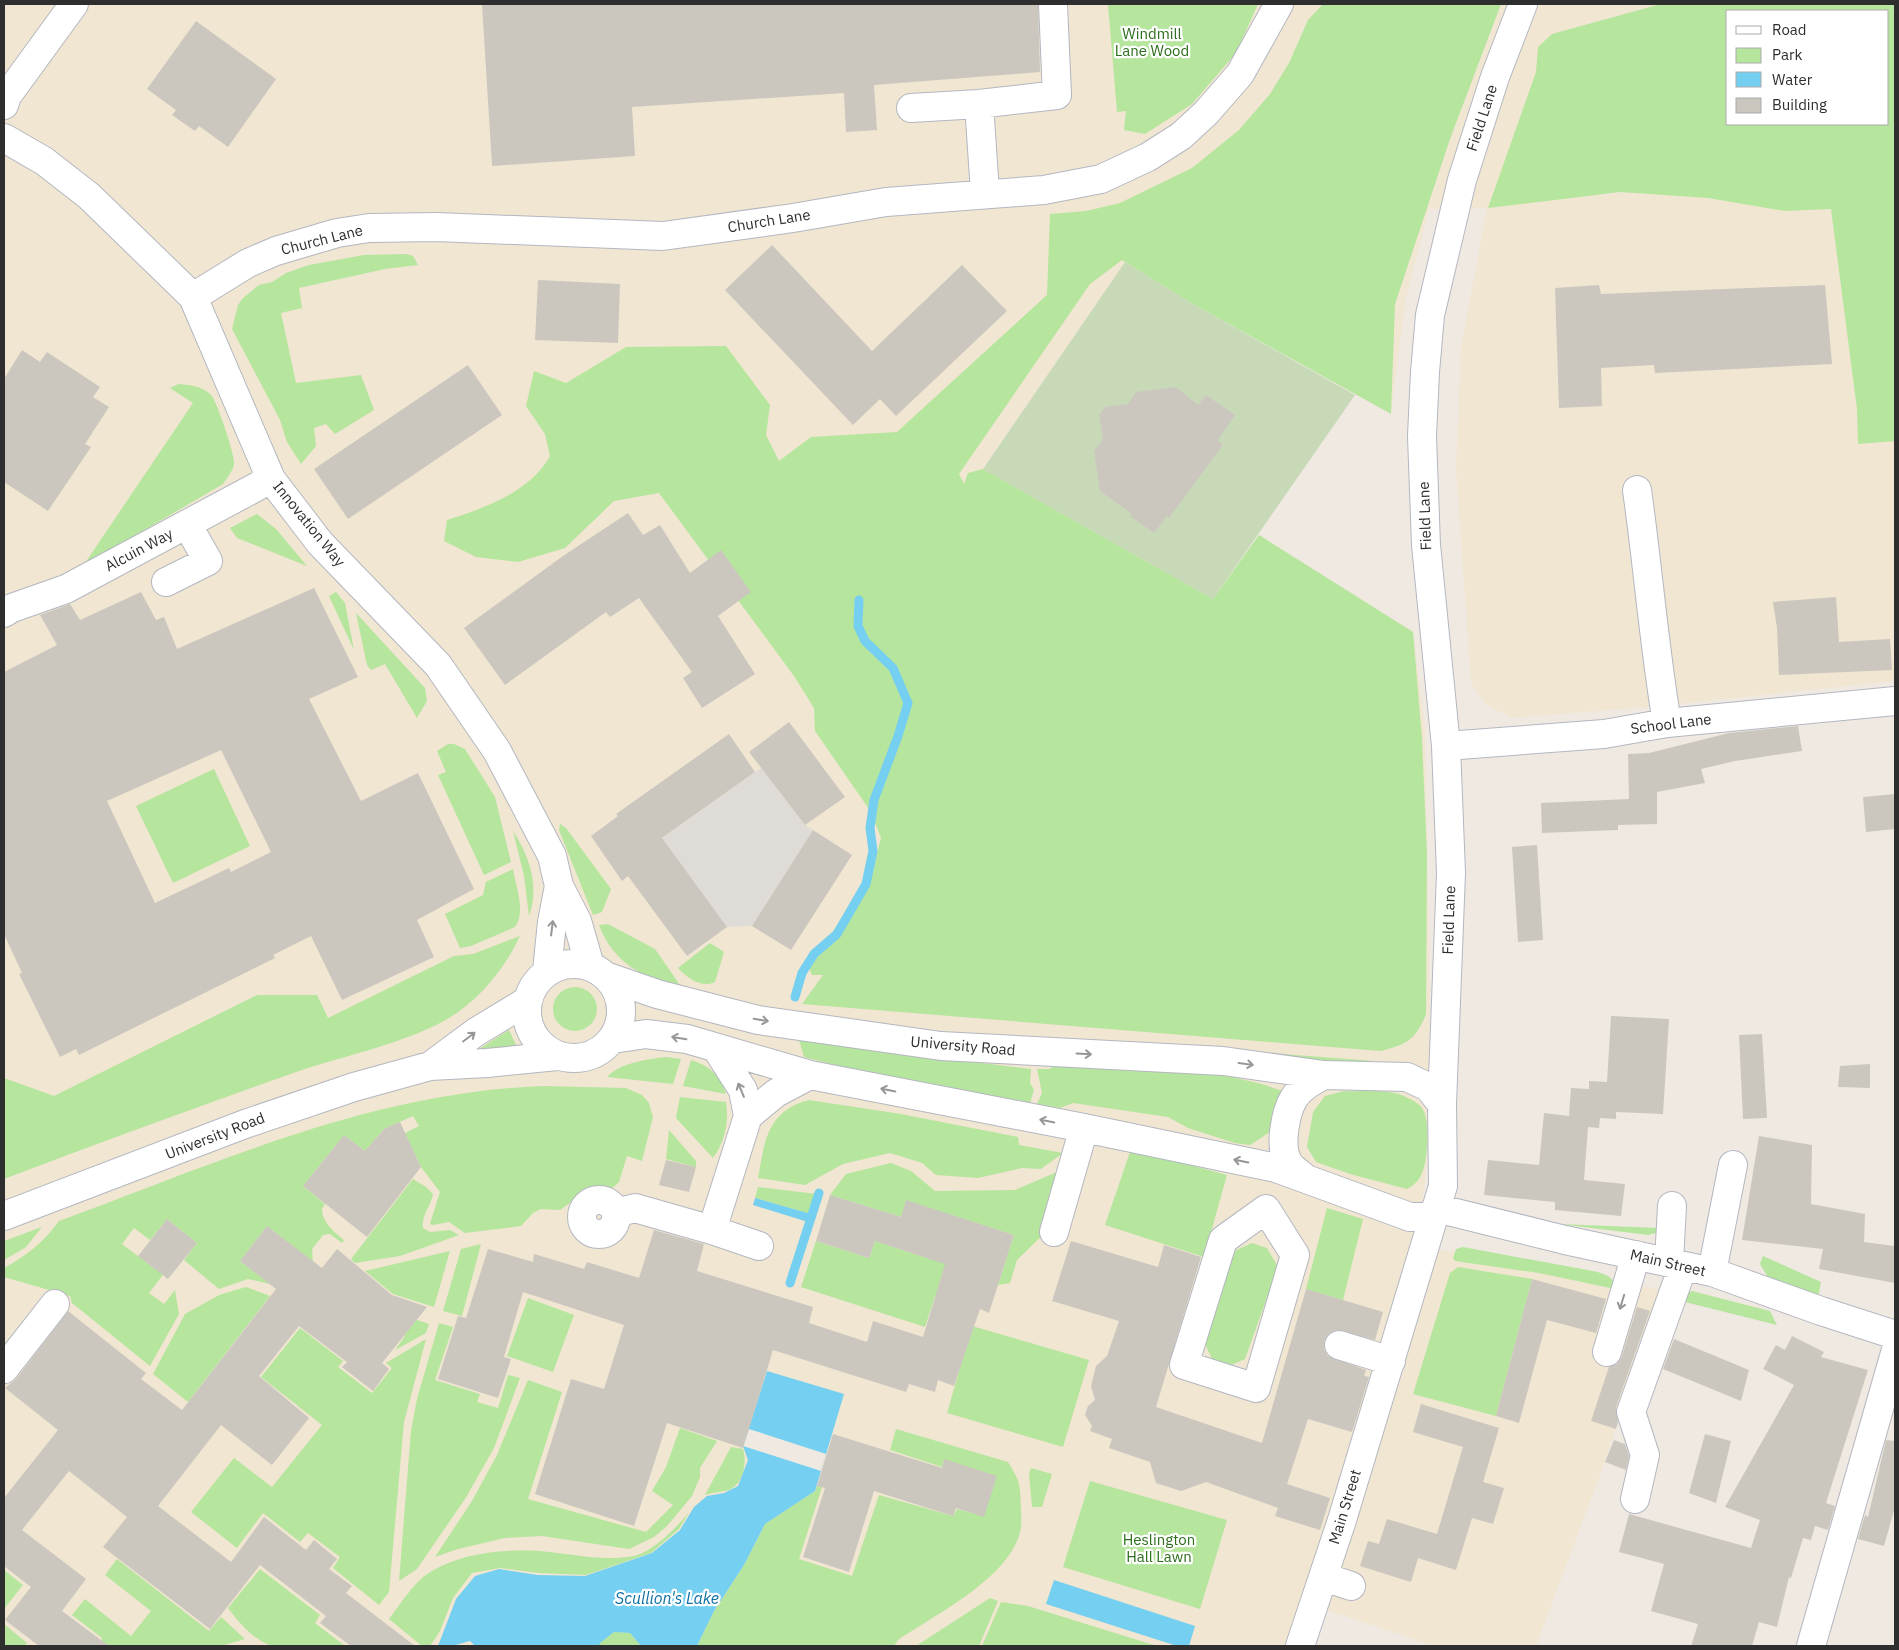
<svg xmlns="http://www.w3.org/2000/svg" width="1899" height="1650" font-family="'IBM Plex Sans',sans-serif">
  <rect width="100%" height="100%" fill="#efe9e1"/>
  <path fill="#f0e6d1" fill-rule="evenodd" d="M4 4H1895V681L1649 707 1512 718 1486 705 1471 683 1456 470 1461 347 1487 208 1429 209 1406 297 1391 414 1135 248 983 468 1213 599 1259 535 1413 632 1425 728 1430 1012 1426 1172 1416 1246 1572 1271 1660 1290 1605 1462 1536 1646H1434L1315 1606 1300 1646H4ZM1728 11H1888V124H1728ZM1839 167 1602 195V194L1806 169Z"/>
  <path fill="#b6e59e" fill-rule="evenodd" d="M1108 4H1258L1236 53 1192 104 1145 134 1124 130 1126 111 1117 112Z
    M1323 4H1501L1450 139 1395 304 1391 414 1191 303 1122 260 1090 284 959 474 964 484 968 473 983 469 1213 599 1259 535 1413 632 1422 738 1427 855 1426 1014C1416 1039 1407 1045 1380 1051L802 1004 823 975H812L809 967 872 873 881 838 871 812 815 731 814 708 794 676 659 493 614 501 565 548 518 562 476 557 444 541 447 520C485 508 530 492 550 456L545 434 526 406 534 371 566 383 626 347 726 346 770 405 766 435 779 461 811 437 897 432 1047 295 1050 214 1086 211 1120 203 1192 168 1239 130 1270 94 1289 63 1308 20Z
    M1661 4H1895V441L1858 444 1857 409 1831 209 1785 211 1708 198 1620 192 1488 208 1536 72 1538 47 1552 34ZM1728 11H1888V124H1728Z
    M406 254 413 256 418 265 385 269 299 288 302 308 281 313 296 383 361 375 374 410 335 434 326 424 314 428 316 446 301 464 287 442 280 420 232 329 238 305 243 298 259 285 272 282 286 273 309 265 364 255Z
    M179 384C189 385 203 386 211 395 216 399 236 458 234 464 233 471 227 478 223 484L83 566 193 403 170 388Z
    M257 514 276 529 307 566 237 538 230 528Z
    M336 592 345 603 354 650 329 596Z
    M356 613 425 688 427 701 417 718 385 664 371 670 367 665Z
    M448 744H454L465 749 495 797 511 862 484 875 438 775 446 772 437 751Z
    M214 769 250 846 173 883 136 806Z
    M560 824 566 828 611 889 602 912 593 915 559 830Z
    M513 831C529 855 540 887 529 916L524 876Z
    M513 869C516 887 526 912 515 927L471 946 460 948 445 914 483 895 486 882Z
    M608 924 655 949 680 985C642 979 613 962 599 925Z
    M520 936C504 970 476 1004 442 1022 398 1045 347 1055 299 1071 200 1106 102 1142 4 1179V1078L54 1096 257 995H317L328 1018 454 956 473 954Z
    M710 943 724 952 715 982C702 989 686 977 678 968Z
    M553 1009a22 22 0 1 1 44 0a22 22 0 1 1-44 0Z
    M509 1030 517 1047 473 1053Z
    M799 1040 1031 1069 1030 1083 1034 1090 1030 1103 924 1088 804 1057Z
    M1191 1047 1374 1061H1335L1299 1068Z
    M666 1057 681 1059 673 1084 607 1077C619 1063 648 1059 666 1057Z
    M691 1060C709 1065 721 1076 726 1094L683 1086Z
    M1057 1064 1210 1072 1262 1084 1288 1093 1270 1132 1250 1145 1235 1143 1188 1128 1168 1117 1073 1103 1060 1108 1037 1104 1042 1093 1037 1069H1049Z
    M543 1086 626 1088 642 1095 649 1103 653 1117 642 1161 627 1156 619 1182 610 1190 592 1189 585 1192 560 1210 541 1209 533 1213 521 1226 465 1233 449 1222 433 1225 430 1224 440 1192 421 1167 405 1133 419 1126 413 1116 384 1129 365 1151 344 1135 303 1186 325 1204 322 1209C322 1222 334 1232 344 1240L342 1243 330 1234 323 1235 312 1249 313 1262 267 1226 240 1261 270 1284 248 1279 219 1289 184 1260 197 1243 167 1219 150 1240 134 1228 122 1244 154 1268 178 1255 149 1293 164 1304 175 1290 179 1314 150 1366 72 1303 70 1296 4 1277V1268C26 1256 44 1242 59 1221 219 1162 370 1093 543 1086Z
    M1344 1091C1363 1092 1391 1088 1408 1098 1413 1100 1421 1105 1423 1110 1430 1120 1428 1161 1422 1173 1419 1181 1414 1185 1407 1189L1350 1174 1316 1162 1307 1147 1313 1112 1325 1096Z
    M680 1097 726 1102C729 1123 725 1141 713 1158L676 1118Z
    M809 1100 901 1114 1018 1137 1019 1145 1063 1153 1041 1169 1022 1168 978 1178 936 1175 922 1163 890 1153 843 1164 805 1185 758 1178C765 1140 767 1111 809 1100Z
    M669 1130 696 1161V1167L666 1159Z
    M1131 1149 1227 1175 1204 1257 1105 1225Z
    M891 1163 911 1171 935 1191 1015 1190 1057 1172 1060 1179 1048 1230 1017 1260 1010 1283 998 1285 1014 1235 906 1201 901 1217 830 1195 846 1174Z
    M413 1179 426 1187 433 1194C431 1207 421 1215 423 1228L430 1232 450 1230 459 1235 400 1256 355 1263 351 1259Z
    M758 1187 817 1194 811 1214 755 1198Z
    M1327 1208 1363 1219 1343 1300 1306 1289Z
    M1559 1224 1660 1228 1656 1233 1648 1235Z
    M42 1227 26 1247 4 1260V1241Z
    M816 1241 869 1258 875 1241 933 1260 964 1252 949 1299 935 1296 925 1327 801 1287Z
    M1252 1243 1267 1248 1278 1267 1245 1359 1227 1367 1214 1363 1205 1344 1234 1251Z
    M481 1244 462 1316 443 1311 461 1249Z
    M1463 1247 1598 1272 1608 1276 1615 1282V1289L1539 1273 1455 1261 1453 1258 1456 1249Z
    M450 1251 434 1307 393 1294 365 1271Z
    M1763 1256 1821 1282 1818 1298 1767 1276 1760 1264Z
    M1458 1267 1532 1279 1496 1416 1413 1394 1450 1273Z
    M246 1287 270 1296 188 1402 153 1374 185 1314 219 1295Z
    M1692 1291 1770 1311 1777 1325 1681 1301 1685 1294Z
    M528 1298 574 1315 553 1372 507 1356Z
    M384 1309 429 1324 426 1333 395 1350 405 1336 380 1316Z
    M439 1323 453 1327 435 1380 480 1394 477 1402 498 1408 508 1375 520 1378 494 1448 465 1499 417 1569 399 1581 411 1431 417 1399Z
    M972 1326 1089 1360 1063 1447 947 1413Z
    M300 1328 343 1361 338 1367 372 1393 392 1368 386 1363 426 1339 404 1422 389 1592 379 1605 333 1568 340 1557 308 1533 300 1542 263 1513 237 1548 191 1512 234 1458 272 1487 322 1425 261 1377Z
    M528 1380 562 1392 528 1499 646 1532 673 1505 652 1491 666 1467 680 1428 717 1441 700 1468V1477L692 1496 667 1526 654 1537 629 1549 542 1536 505 1538 458 1549 435 1557 472 1501 497 1455Z
    M896 1429 1008 1462C1021 1483 1020 1485 1021 1509 1021 1516 1022 1525 1020 1532 1009 1578 935 1615 898 1640L894 1646H697L714 1611 744 1565 765 1524 815 1491 817 1486 822 1487 799 1559 852 1576 879 1495 953 1516 957 1509 983 1516 944 1460 942 1467 890 1450Z
    M731 1447 743 1449C747 1462 744 1484 729 1490 721 1492 713 1492 705 1495Z
    M1031 1468 1052 1474 1042 1507H1032L1029 1474Z
    M1090 1481 1227 1520 1200 1609 1063 1567Z
    M689 1512 679 1529 651 1553 586 1575 539 1573 500 1568 472 1573 453 1598 440 1631 430 1646H422L389 1619C401 1604 414 1581 432 1571 463 1553 502 1549 538 1551 569 1553 602 1562 633 1556 652 1553 677 1527 689 1512Z
    M117 1559 209 1631 221 1617 245 1639 221 1646H99L102 1638 72 1615 85 1599 131 1636 151 1611 105 1575Z
    M260 1569 320 1615 315 1623 345 1646H271C252 1638 240 1624 228 1608Z
    M4 1570 23 1585 4 1609Z
    M990 1598 998 1601 979 1646H916Z
    M1001 1602 1028 1606 1157 1646H982Z
    M4 1624 27 1643 24 1646H4Z
    M614 1632 630 1633 641 1646H599V1643Z"/>
  <path fill="#c8d9b8" d="M1125 262 1191 303 1355 395 1213 599 983 469Z"/>
  <path fill="#dfdcd8" d="M761 768 805 825 813 830 752 926 727 927 676 858 660 840Z"/>
  <path fill="#75cff0" d="M755 1198 811 1214 808 1222 753 1205Z
    M767 1371 844 1394 815 1491 765 1524 744 1565 714 1611 697 1646H641L630 1633 614 1632 600 1643 599 1646H475L470 1641 452 1646H438L456 1599 475 1576 499 1569 538 1575 585 1576 652 1553 680 1530 694 1507 707 1496 724 1493 738 1486 748 1460 743 1446Z
    M1054 1580 1195 1626 1189 1646H1177L1046 1604Z"/>
  <path fill="#efe9e1" d="M749 1429 826 1454 821 1471 743 1446Z"/>
  <g fill="none" stroke-linecap="round" stroke-linejoin="round">
    <path stroke="#75cff0" stroke-width="9" d="M795 997 802 973 814 954 837 934 866 884 873 851 870 828 874 800 898 736 908 703 893 668 865 641 858 626 859 600
      M790 1283 819 1193"/>
  </g>
  <path fill="#cbc7bf" fill-rule="evenodd" d="M482 4H1038L1040 72 874 85 877 130 846 132 844 93 632 107 635 156 492 166Z
    M196 21 276 79 228 147 199 126 195 131 172 115 176 110 147 89Z
    M772 245 872 351 962 265 1007 311 896 416 880 399 853 425 725 290Z
    M538 280 620 284 618 343 535 340Z
    M1599 285 1601 294 1825 285 1832 364 1655 373 1654 365 1601 368 1602 406 1559 408 1555 288Z
    M22 350 40 362 47 352 100 387 93 397 109 407 85 444 91 447 48 511 4 482V379Z
    M468 365 502 415 348 519 314 469Z
    M1176 387 1198 405 1206 395 1235 415 1218 440 1223 445 1169 518 1167 516 1154 533 1130 516 1132 514 1100 491 1094 451 1103 439 1099 415 1105 407 1128 404 1136 392Z
    M628 513 643 535 660 525 690 573 721 550 751 592 718 616 755 674 702 708 683 678 692 672 639 598 610 617 606 612 505 685 464 628 563 556Z
    M314 588 358 677 309 699 361 801 418 773 474 889 417 920 434 957 342 1000 311 936 273 955 275 958 79 1055 76 1049 60 1057 19 974 22 973 4 934V672L57 645 40 615 70 604 80 620 141 592 156 620 164 617 177 649ZM221 750 271 852 231 872 229 868 155 903 107 801Z
    M1836 597 1839 642 1890 639 1892 670 1779 675 1777 628 1773 602Z
    M789 722 845 797 805 825 749 752Z
    M1798 726 1802 751 1735 761 1701 769 1705 783 1657 792V824L1618 825V830L1542 833 1541 803 1629 799 1628 754 1649 753 1729 733Z
    M729 734 755 772 662 838 727 927 687 956 628 876 622 881 591 836 618 816 616 814Z
    M1895 794V829L1866 832 1863 797Z
    M813 830 852 855 791 950 752 926Z
    M1537 845 1543 940 1518 942 1512 847Z
    M1611 1016 1669 1019 1663 1114 1616 1112V1119L1600 1118 1599 1128 1588 1127 1584 1180 1625 1184 1621 1216 1555 1210V1202L1484 1195 1488 1160 1539 1165 1544 1113 1569 1116 1571 1088 1589 1089V1081L1607 1082Z
    M1762 1034 1767 1118 1743 1119 1739 1035Z
    M1870 1064V1088L1838 1087 1840 1066Z
    M400 1122 421 1167 367 1237 303 1186 344 1135 365 1151 384 1129Z
    M1759 1136 1812 1145 1811 1204 1865 1214 1864 1242 1895 1246V1283L1819 1269 1823 1249 1742 1240Z
    M666 1160 696 1167 689 1192 659 1185Z
    M830 1195 901 1217 906 1200 1014 1235 989 1313 980 1309 954 1386 938 1380 935 1392 909 1384 906 1392 773 1350 743 1448 667 1423 634 1526 535 1494 571 1379 604 1389 624 1325 523 1292 504 1357 511 1359 498 1398 438 1379 458 1316 466 1318 488 1249 533 1262 534 1254 584 1269 587 1262 639 1278 654 1230 704 1244 697 1271 813 1307 809 1323 867 1342 873 1321 923 1337 945 1264 875 1241 869 1258 816 1241Z
    M167 1219 197 1243 168 1279 138 1256Z
    M267 1226 322 1268 337 1249 392 1295 427 1307 382 1363 389 1369 373 1391 342 1367 347 1362 299 1326 259 1376 309 1418 272 1465 221 1425 158 1506 231 1562 264 1517 306 1550 314 1540 337 1559 329 1569 352 1586 346 1593 415 1646H351L320 1623 326 1616 260 1565 210 1629 103 1547 127 1517 69 1471 22 1530 86 1579 62 1611 109 1646H39L5 1620 31 1587 4 1566V1498L58 1430 5 1388 16 1379 68 1311 146 1373 141 1379 182 1410 276 1289 240 1261Z
    M1071 1241 1158 1267 1164 1245 1201 1257 1156 1407 1262 1443 1306 1289 1383 1312 1375 1340 1336 1330 1328 1334 1324 1341V1349L1328 1356 1366 1370 1364 1376 1369 1377 1352 1432 1308 1419 1287 1484 1330 1498 1320 1530 1275 1516 1278 1508 1206 1482 1181 1491 1156 1483 1150 1462 1109 1448 1112 1439 1090 1431 1092 1426 1085 1415 1088 1406 1095 1400 1091 1386 1096 1366 1107 1356 1119 1321 1052 1301Z
    M1532 1279 1606 1299 1596 1333 1547 1320 1519 1423 1496 1416Z
    M1637 1307 1650 1311 1616 1407 1618 1422 1616 1429 1591 1421 1609 1367 1617 1364 1622 1356Z
    M1792 1336 1824 1352 1821 1357 1868 1370 1826 1503 1835 1506 1828 1530 1815 1526 1811 1540 1803 1538 1791 1578 1789 1577 1777 1627 1759 1622 1752 1646H1691L1698 1624 1651 1611 1664 1564 1619 1552 1629 1514 1751 1548 1760 1520 1725 1507 1794 1385 1763 1369 1776 1345 1785 1350Z
    M1674 1339 1749 1370 1741 1401 1663 1369Z
    M1421 1404 1499 1428 1483 1482 1504 1488 1493 1524 1472 1518 1456 1570 1418 1558 1411 1582 1360 1566 1368 1541 1379 1544 1387 1519 1437 1534 1463 1447 1413 1432Z
    M833 1434 942 1468 944 1459 997 1476 984 1517 956 1508 953 1516 874 1491 849 1572 803 1557 825 1488 817 1486Z
    M1705 1434 1731 1441 1716 1503 1689 1493Z
    M1614 1440 1625 1444 1629 1456 1626 1470 1605 1462Z
    M1886 1440 1895 1441V1507L1884 1546 1858 1539 1865 1515 1868 1517Z"/>
  <g fill="none" stroke-linecap="round" stroke-linejoin="round">
    <defs>
      <path id="minor" d="M979 104 985 193
        M4 105 7 96 74 4
        M911 108 979 104 1057 95 1053 4
        M4 138 44 161 89 196 193 297 271 479 320 543 438 665 497 751 552 856 559 886 577 921 590 966
        M193 297 248 263 276 251 337 233 369 228 436 227 663 236 793 218 886 202 1044 190 1101 179 1148 157 1181 136 1206 113 1240 74 1279 4
        M1637 490C1648 567 1654 646 1667 723
        M166 582 208 561 187 524
        M4 613 12 608 66 589 271 479
        M1446 746 1604 734 1667 723 1895 701
        M527 1011a47 47 0 1 1 94 0a47 47 0 1 1-94 0Z
        M547 971 552 922 559 886
        M608 977 657 994 758 1020 941 1046 1223 1061 1324 1075 1407 1077 1428 1087 1442 1104
        M613 1039 646 1034 687 1039 810 1075 1084 1128 1276 1168 1410 1217H1424L1433 1213
        M716 1048 743 1090 748 1116 776 1093 810 1075
        M430 1066 476 1032 527 1001
        M1305 1178C1299 1173 1291 1168 1288 1162 1279 1147 1285 1113 1294 1098 1301 1087 1313 1081 1324 1075
        M582 1217a17 17 0 1 1 34 0a17 17 0 1 1-34 0Z
        M1436 1208 1565 1240 1712 1272 1821 1311 1895 1335
        M1266 1209 1295 1255 1256 1388 1184 1365 1223 1240Z
        M616 1213 635 1208 712 1230 748 1116
        M4 1216 245 1124 354 1087 430 1066 487 1063 557 1056
        M712 1230 759 1246
        M1054 1232 1084 1128
        M1669 1262 1672 1206
        M1712 1272 1733 1165
        M1339 1345 1391 1361
        M1607 1352 1636 1255
        M4 1369 55 1304
        M1635 1499 1645 1455 1631 1412 1683 1266
        M1324 1577 1351 1586
        M1300 1646 1342 1520 1443 1186 1442 1104 1451 873 1446 746 1426 545 1422 436 1425 372 1430 315 1462 180 1495 77 1523 4
        M1811 1646 1895 1353"/>
    </defs>
    <use href="#minor" stroke="#b4b7c1" stroke-width="30"/>
    <use href="#minor" stroke="#fff" stroke-width="28"/>
  </g>
  <defs><path id="oneway-shaft" d="M-6 0H5M1.5-3L5.5 0L1.5 3" fill="none" stroke-width="1.6" stroke-linecap="round" stroke-linejoin="round" transform="scale(1.25)"/></defs>
  <g stroke="#969696">
    <use href="#oneway-shaft" transform="translate(552 928) rotate(-83)"/>
    <use href="#oneway-shaft" transform="translate(761 1020) rotate(10)"/>
    <use href="#oneway-shaft" transform="translate(469 1037) rotate(-37)"/>
    <use href="#oneway-shaft" transform="translate(679 1038) rotate(-170)"/>
    <use href="#oneway-shaft" transform="translate(1084 1054) rotate(3)"/>
    <use href="#oneway-shaft" transform="translate(1246 1064) rotate(8)"/>
    <use href="#oneway-shaft" transform="translate(741 1090) rotate(-113)"/>
    <use href="#oneway-shaft" transform="translate(888 1090) rotate(-169)"/>
    <use href="#oneway-shaft" transform="translate(1047 1121) rotate(-169)"/>
    <use href="#oneway-shaft" transform="translate(1241 1161) rotate(-168)"/>
    <use href="#oneway-shaft" transform="translate(1622 1302) rotate(107)"/>
  </g>
  <g text-anchor="middle" stroke-width="4.5" stroke-linejoin="round" paint-order="stroke">
    <g font-size="15" fill="#2c6e1b" stroke="#fff">
      <text x="1152" y="39">Windmill<tspan x="1152" dy="17">Lane Wood</tspan></text>
      <text x="1159" y="1545">Heslington<tspan x="1159" dy="17">Hall Lawn</tspan></text>
    </g>
    <g font-size="15" fill="#2e2e2e" stroke="#fff">
      <text transform="translate(1482 118) rotate(-72)" y="5">Field Lane</text>
      <text transform="translate(769 221) rotate(-9)" y="5">Church Lane</text>
      <text transform="translate(322 240) rotate(-14)" y="5">Church Lane</text>
      <text transform="translate(1425 516) rotate(-92)" y="5">Field Lane</text>
      <text transform="translate(309 524) rotate(51)" y="5">Innovation Way</text>
      <text transform="translate(139 550) rotate(-28)" y="5">Alcuin Way</text>
      <text transform="translate(1671 724) rotate(-7)" y="5">School Lane</text>
      <text transform="translate(1449 920) rotate(-88)" y="5">Field Lane</text>
      <text transform="translate(963 1046) rotate(5)" y="5">University Road</text>
      <text transform="translate(215 1136) rotate(-21)" y="5">University Road</text>
      <text transform="translate(1668 1263) rotate(13)" y="5">Main Street</text>
      <text transform="translate(1345 1507) rotate(-73)" y="5">Main Street</text>
    </g>
    <g font-size="16" font-style="italic" fill="#0d6fa3" stroke="#fff">
      <text x="667" y="1604">Scullion's Lake</text>
    </g>
  </g>
  <rect width="1899" height="1650" fill="none" stroke="#2e2e2e" stroke-width="10"/>
  <rect x="1726" y="10" width="162" height="115" fill="#ffffff" stroke="#ababab"/>
  <rect x="1736" y="26" width="25" height="8" fill="#ffffff" stroke="#ababab"/>
  <text x="1772" y="35" font-size="15" fill="#2e2e2e">Road</text>
  <rect x="1736" y="48" width="25" height="15" fill="#b6e59e" stroke="#ababab"/>
  <text x="1772" y="60" font-size="15" fill="#2e2e2e">Park</text>
  <rect x="1736" y="72" width="25" height="15" fill="#75cff0" stroke="#ababab"/>
  <text x="1772" y="85" font-size="15" fill="#2e2e2e">Water</text>
  <rect x="1736" y="98" width="25" height="15" fill="#cbc7bf" stroke="#ababab"/>
  <text x="1772" y="110" font-size="15" fill="#2e2e2e">Building</text>
</svg>
